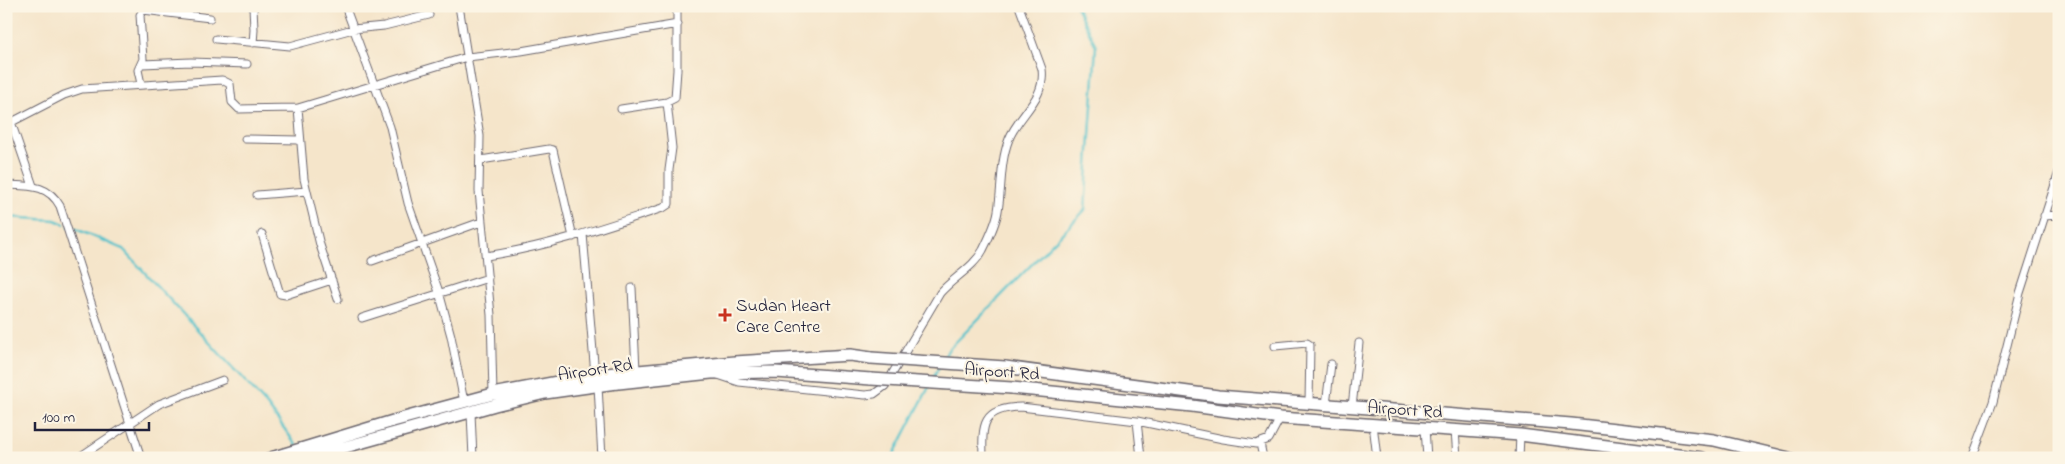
<svg xmlns="http://www.w3.org/2000/svg" width="2065" height="464" font-family="'Indie Flower',sans-serif">
  <rect width="100%" height="100%" fill="#fcf5e5"/>
  <filter id="ink" filterUnits="userSpaceOnUse"><feTurbulence type="fractalNoise" baseFrequency=".02" numOctaves="2"/><feDisplacementMap in="SourceGraphic" scale="10" xChannelSelector="R" yChannelSelector="G"/><feConvolveMatrix kernelMatrix="1 2 1 2 8 2 1 2 1" color-interpolation-filters="sRGB"/></filter>
  <filter id="wash" filterUnits="userSpaceOnUse"><feTurbulence type="fractalNoise" baseFrequency=".0096" numOctaves="4" result="noise"/><feDisplacementMap in="SourceGraphic" scale="20" xChannelSelector="R" yChannelSelector="G"/><feGaussianBlur stdDeviation="1.12" result="paint"/><feColorMatrix in="noise" values="0 0 0 0 0 0 0 0 0 0 0 0 0 0 0 0 0 1.4 0 .05"/><feComposite in="paint" operator="in"/></filter>
  <g filter="url(#wash)">
    <rect width="100%" height="100%" fill="#f5e5ca"/>
    <g fill="none" stroke-linecap="round" stroke-linejoin="round">
      <path stroke="#55c2cb" stroke-width="2.5" d="M6 217 55 220 64 224
        M69 226 123 249 267 405 297 446
        M943 360 948 350 1085 210 1096 46 1076 6
        M932 380 939 367
        M892 458 929 387"/>
    </g>
  </g>
  <g filter="url(#ink)">
    <g fill="none" stroke-linecap="round" stroke-linejoin="round">
      <defs>
        <path id="street" d="M253 6 254 30 253 43
          M345 6 390 127 408 203 439 292 451 336 464 402
          M459 6 480 136 479 191 491 315 493 394
          M216 39 290 46 353 29 384 26 429 15
          M142 64 191 62 247 64
          M141 84 138 70 143 59 140 15 143 10 210 18
          M298 108 304 179 320 245 338 299
          M621 109 667 102 675 98 677 70V6
          M11 122 33 186
          M6 125 64 95 82 89 222 80 230 84 232 102 239 109 298 108 467 57 521 51 678 24
          M245 139 299 140
          M481 160 549 149 553 150 573 237
          M6 185C29 186 48 184 60 206L141 458
          M257 195 307 191
          M2044 216 2059 215
          M262 234 280 294 286 295 332 280
          M583 234 595 375
          M486 256C547 247 605 227 663 208L669 204V170L672 148 667 102
          M372 261 481 222
          M632 288 636 370
          M362 318 488 278
          M1275 346 1307 343 1310 345 1309 403
          M718 375 739 382 865 395 874 394 885 386 940 293C953 278 974 267 983 250 989 238 996 224 998 211 1002 187 1000 162 1009 139 1019 114 1046 99 1042 69L1019 6
          M598 386 602 458
          M1326 405 1331 364
          M1352 407 1359 343
          M471 413 473 458
          M1137 421 1141 458
          M1373 424 1377 458
          M1425 428 1427 458
          M1455 430 1457 458
          M1260 443 1263 458
          M78 458 159 404 223 380
          M983 458C982 424 982 408 1021 407L1137 421 1223 439 1256 444 1269 439 1280 418
          M1519 458 1520 435
          M1972 458 1993 402 2020 293 2059 172"/>
        <path id="primary" d="M1005 367 1218 396 1571 424 1714 440 1789 458
          M1012 388 1192 406 1280 418 1520 435 1702 458
          M271 458 393 421 493 394 595 375 735 362 850 355 871 358
          M306 458 495 405 545 393 609 384 711 373 776 372 871 379"/>
      </defs>
      <use href="#street" stroke="#6c666d" stroke-width="9"/>
      <use href="#primary" stroke="#6c666d" stroke-width="14"/>
      <use href="#street" stroke="#fff" stroke-width="7"/>
      <use href="#primary" stroke="#fff" stroke-width="11"/>
      <defs>
        <path id="primary-bridge" d="M871 358 1005 367
          M871 379 1012 388"/>
      </defs>
      <use href="#primary-bridge" stroke="#6c666d" stroke-width="14" stroke-linecap="butt"/>
      <use href="#primary-bridge" stroke="#fff" stroke-width="11"/>
    </g>
  </g>
  <path fill="#c8321e" stroke="#fcf5e5" stroke-width="2" d="M722.5 307.5h5v5h5v5h-5v5h-5v-5h-5v-5h5z"/>
  <g text-anchor="middle" stroke-width="4.5" stroke-linejoin="round" paint-order="stroke">
    <g font-size="18" fill="#22223b" stroke="#fcf5e5" text-anchor="start">
      <text x="736" y="311">Sudan Heart<tspan x="736" dy="21">Care Centre</tspan></text>
    </g>
    <g font-size="18" fill="#22223b" stroke="#fcf5e5">
      <text transform="translate(595 369) rotate(-8)" y="6">Airport Rd</text>
      <text transform="translate(1002 371) rotate(4)" y="6">Airport Rd</text>
      <text transform="translate(1405 409) rotate(4)" y="6">Airport Rd</text>
    </g>
  </g>
  <rect width="2065" height="464" fill="none" stroke="#fcf5e5" stroke-width="25"/>
  <path d="M35 422v8h114v-8" fill="none" stroke="#22223b" stroke-width="2.5"/>
  <text x="42" y="422" font-size="15" fill="#22223b" stroke="#fcf5e5" stroke-width="4" paint-order="stroke">100 m</text>
</svg>
